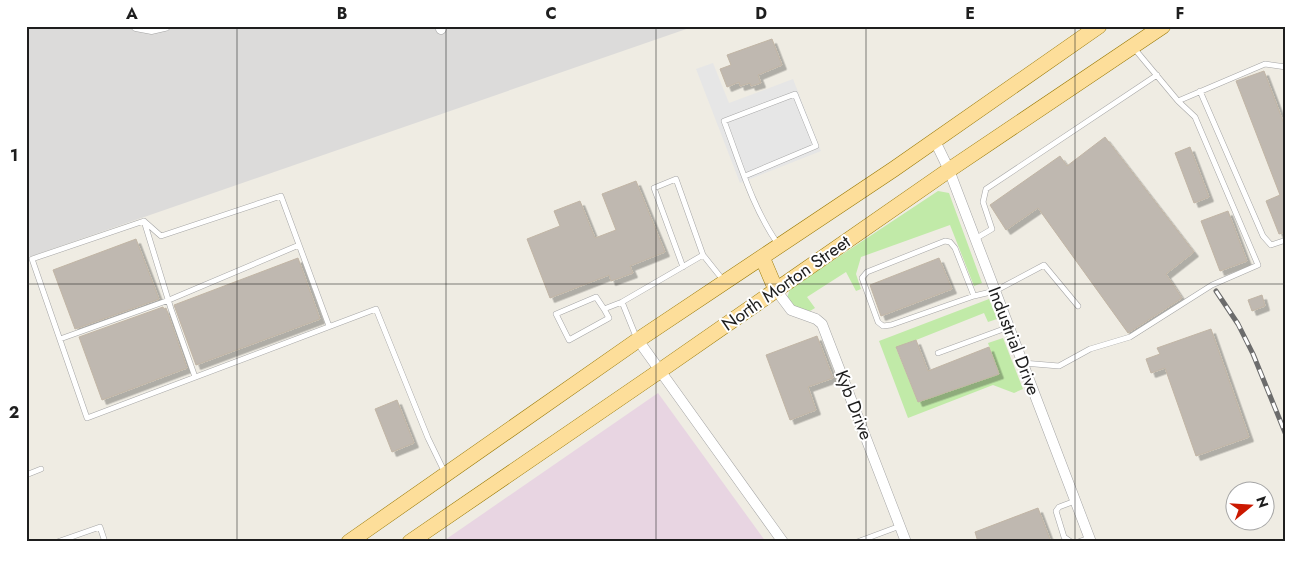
<svg xmlns="http://www.w3.org/2000/svg" width="1312" height="568" font-family="Jost,sans-serif">
  <defs>
    <filter id="shadow"><feDropShadow dx="4.5" dy="4.5" stdDeviation="0" flood-color="#0004"/></filter>
  </defs>
  <rect width="100%" height="100%" fill="#efece3"/>
  <path fill="#dcdbda" d="M26 26H695L26 258Z"/>
  <path fill="#e8d5e2" d="M658 393 766 542H442Z"/>
  <path fill="#c1eaa8" d="M938 191 949 193 982 283 974 286 950 225 861 257 856 274 861 289 856 291 846 272 807 297 815 308 810 311 792 307 787 298 790 289Z
    M989 299 997 319 988 322 984 313 896 348 918 402 999 374 988 343 1003 338 1023 389 1014 393 993 385 908 418 879 341Z"/>
  <path fill="#e6e6e6" d="M713 63 729 103 793 79 821 151 740 183 696 69Z"/>
  <path fill="#bfb8b0" stroke="#c1b5a5" filter="url(#shadow)" d="M772 39 782 65 758 75 761 83 751 86 750 83 740 86 739 82 727 87 720 69 731 65 727 55Z
    M1264 71 1286 129V232L1279 234 1266 201 1280 195 1236 81Z
    M1105 137 1194 252 1166 274 1182 298 1128 333 1038 208 1006 230 990 205 1060 156 1067 166Z
    M1190 147 1209 197 1194 203 1175 153Z
    M636 181 665 252 630 266 633 273 611 281 609 275 550 298 527 239 560 226 554 211 580 201 595 238 616 230 602 194Z
    M1228 211 1247 261 1220 271 1201 221Z
    M136 239 159 299 75 329 53 270Z
    M298 258 320 319 196 365 174 305Z
    M939 258 952 289 881 316 870 285Z
    M1262 295 1265 306 1252 311 1248 300Z
    M163 307 164 309 166 308 187 368 102 400 79 337Z
    M1211 329 1249 437 1196 456 1165 368 1151 373 1146 359 1160 354 1157 348Z
    M817 336 833 378 808 387 816 410 790 420 766 355Z
    M916 340 928 371 989 347 999 374 918 402 896 347Z
    M397 400 414 443 392 452 375 409Z
    M1038 508 1051 542H978L975 532Z"/>
  <g fill="none" stroke-linecap="round" stroke-linejoin="round">
    <defs>
      <path id="lane" d="M1133 47 1178 101 1265 64 1286 67
        M1200 91 1263 236 1271 245 1286 240
        M745 176 816 146 795 94 724 121C740 163 752 207 778 244
        M144 221 171 309 195 377
        M975 239 992 229 983 202 986 189 1157 75
        M703 255 723 280
        M974 296 955 248 950 242 945 241 867 272 862 278 878 322 883 326 891 325 974 296 995 291 1044 265 1078 306
        M604 309 609 318 569 340 556 314 596 297 604 309 622 302
        M329 326 281 196 161 236 144 221 32 259 87 418C184 382 280 345 376 309L428 438 445 473
        M60 339 169 300 299 245
        M637 339 622 302 703 255 676 179 654 188 683 267
        M938 353 1009 327
        M1023 363 1059 366 1090 349 1130 337 1212 285 1258 265 1195 117 1178 101
        M26 475 41 469
        M26 540 27 542
        M57 542 100 527 105 542
        M857 542 900 526
        M1071 542 1064 537 1056 511 1059 507 1075 501
        M1078 542 1089 538"/>
      <path id="street" d="M136 26 152 29 165 26
        M441 29 442 26
        M935 141 949 170 1091 542
        M776 290 791 310 816 319 822 324 906 542
        M638 340 783 542"/>
      <path id="primary" d="M762 257 776 290
        M349 542 638 340 894 169 1099 26
        M410 542 661 370 949 170 1163 26"/>
    </defs>
    <use href="#lane" stroke="#a5a5a5" stroke-width="6"/>
    <use href="#street" stroke="#a5a5a5" stroke-width="11"/>
    <use href="#primary" stroke="#977700" stroke-width="16"/>
    <use href="#lane" stroke="#fff" stroke-width="5"/>
    <use href="#street" stroke="#fff" stroke-width="10"/>
    <use href="#primary" stroke="#fdde9a" stroke-width="15"/>
    <defs>
      <path id="rail" d="M1216 291 1238 324 1253 354 1286 435"/>
    </defs>
    <use href="#rail" stroke="#6c6c6c" stroke-width="5"/>
    <use href="#rail" stroke="#fff" stroke-width="3" stroke-dasharray="9" stroke-linecap="butt"/>
  </g>
  <path fill="none" stroke="#1e1e1e" stroke-width="1" stroke-opacity="0.55" d="M237 26V542M446 26V542M656 26V542M866 26V542M1075 26V542M26 284H1286"/>
  <g text-anchor="middle" stroke-width="4" stroke-linejoin="round" paint-order="stroke">
    <g font-size="18" fill="#1e1e1e" stroke="#fff">
      <text transform="translate(786 283) rotate(-35)" y="6">North Morton Street</text>
      <text transform="translate(1014 341) rotate(69)" y="6">Industrial Drive</text>
      <text transform="translate(854 405) rotate(69)" y="6">Kyb Drive</text>
    </g>
  </g>
  <rect width="1312" height="568" fill="none" stroke="#ffffff" stroke-width="55"/>
  <g transform="translate(1250 506) rotate(72)"><circle r="24" fill="#ffffff" stroke="#a5a5a5"/>
  <path d="M0-4L9 19L0 12L-9 19Z" fill="#cb1800"/>
  <text y="-8" font-size="14" font-weight="bold" text-anchor="middle" fill="#1e1e1e">N</text>
  </g>
  <rect x="28" y="28" width="1256" height="512" fill="none" stroke="#1e1e1e" stroke-width="2"/>
  <g font-size="16" text-anchor="middle" font-weight="bold" fill="#1e1e1e">
    <text x="132" y="19">A</text>
    <text x="342" y="19">B</text>
    <text x="551" y="19">C</text>
    <text x="761" y="19">D</text>
    <text x="970" y="19">E</text>
    <text x="1180" y="19">F</text>
    <text x="14" y="161">1</text>
    <text x="14" y="418">2</text>
  </g>
</svg>
